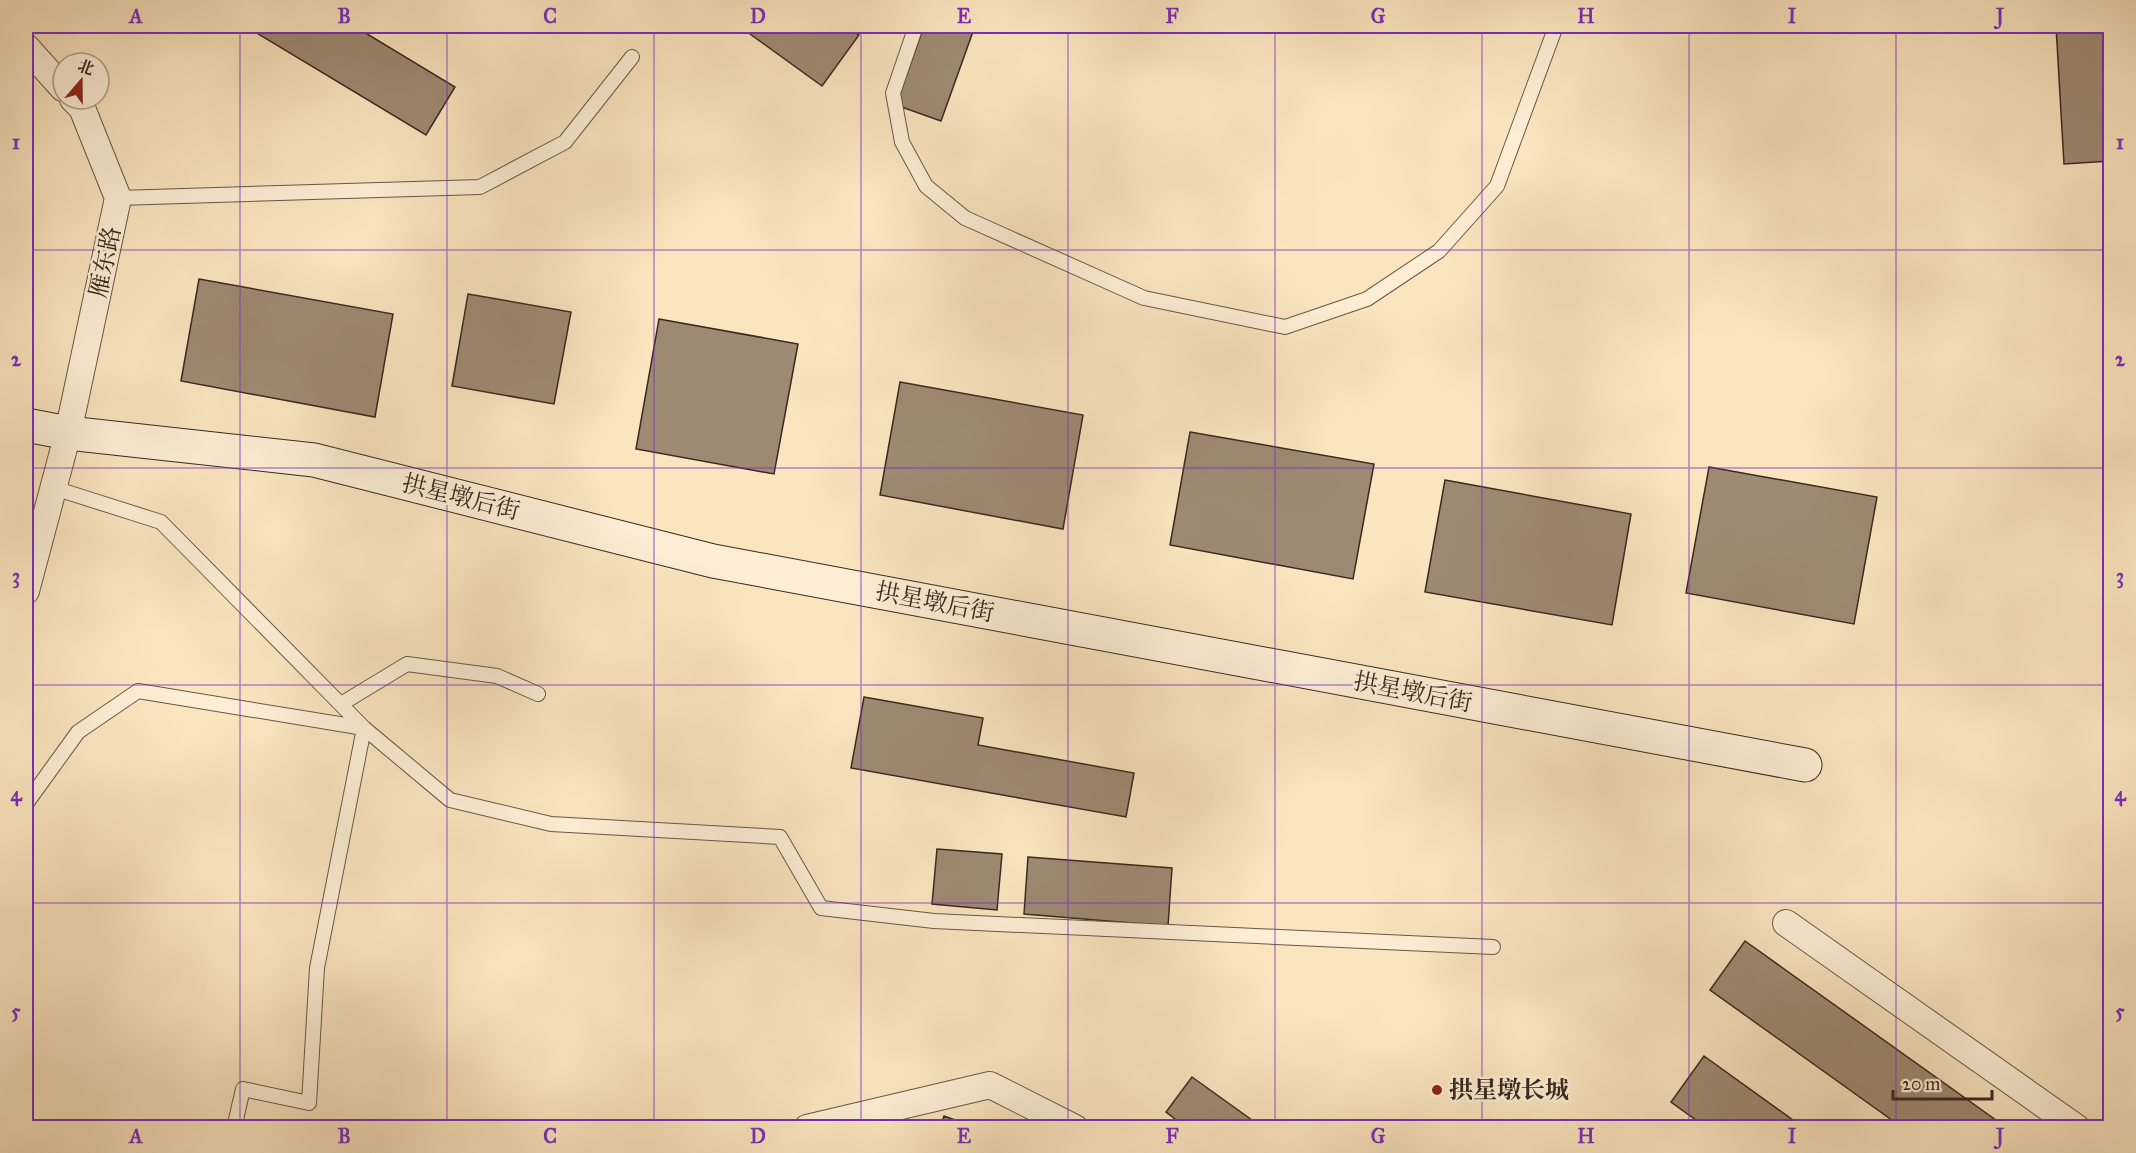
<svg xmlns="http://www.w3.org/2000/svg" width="2136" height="1153" font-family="'IM FELL Great Primer','Noto Serif SC',serif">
  <rect width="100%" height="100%" fill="#fae5bf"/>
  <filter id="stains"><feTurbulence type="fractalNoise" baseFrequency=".00333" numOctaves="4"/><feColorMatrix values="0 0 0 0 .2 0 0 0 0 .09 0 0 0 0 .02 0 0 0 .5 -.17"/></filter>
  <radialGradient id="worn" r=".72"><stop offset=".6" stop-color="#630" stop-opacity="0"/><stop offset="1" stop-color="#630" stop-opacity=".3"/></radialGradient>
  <path fill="#9e8a73" stroke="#3a2821" stroke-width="1.5" d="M245 26H354L455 87 426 135Z
    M739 26H845L859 35 822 86Z
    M924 26H975L941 121 896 105Z
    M2056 26H2110V161L2064 164Z
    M199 279 393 314 375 417 181 381Z
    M468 294 571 312 554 404 452 386Z
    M659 319 798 344 774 474 636 449Z
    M900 382 1083 415 1063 529 880 495Z
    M1190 432 1374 464 1353 579 1170 545Z
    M1709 467 1877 497 1854 624 1686 593Z
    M1445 480 1631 514 1612 625 1425 592Z
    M864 697 983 718 978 745 1134 773 1126 817 851 768Z
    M937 849 1002 854 997 910 932 904Z
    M1028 857 1172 868 1168 926 1024 914Z
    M1745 941 2007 1128H1903L1710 990Z
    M1704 1056 1804 1128H1707L1671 1102Z
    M1192 1077 1263 1128H1187L1166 1112Z
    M944 1116 977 1128H940Z"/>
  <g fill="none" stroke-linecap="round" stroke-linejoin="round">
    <defs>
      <path id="lane" d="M916 26 893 93 902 142 926 186 965 218 1144 298 1285 327 1367 299 1439 251 1497 186 1556 26
        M118 198 480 187 565 142 632 57
        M54 488 161 522 364 728 317 968 309 1103 243 1089 234 1128
        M341 704 407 664 497 676 538 694
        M26 804 78 732 138 691 364 728 450 800 551 824 780 837 821 908 934 921 1493 947"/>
      <path id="street" d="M26 47 63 88
        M26 591 68 433 118 198 82 108 73 99
        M1786 923 2077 1128
        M807 1128 990 1085 1075 1128"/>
      <path id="secondary" d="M26 425 68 433 314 460 713 561 1805 765"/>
    </defs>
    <use href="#lane" stroke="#6a5748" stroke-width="16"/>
    <use href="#street" stroke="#6a5748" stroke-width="28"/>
    <use href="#secondary" stroke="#3a2821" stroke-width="35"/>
    <use href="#lane" stroke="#fceed5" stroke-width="14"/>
    <use href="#street" stroke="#fceed5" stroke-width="26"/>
    <use href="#secondary" stroke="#fceed5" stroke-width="33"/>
  </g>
  <path fill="none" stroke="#7b2cbf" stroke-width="1.5" stroke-opacity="0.55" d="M240 26V1128M447 26V1128M654 26V1128M861 26V1128M1068 26V1128M1275 26V1128M1482 26V1128M1689 26V1128M1896 26V1128M26 250H2110M26 468H2110M26 685H2110M26 903H2110"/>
  <circle fill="#8f2418" stroke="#fceed5" stroke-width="2" cx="1437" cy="1090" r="6"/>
  <g text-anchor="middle" stroke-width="5" stroke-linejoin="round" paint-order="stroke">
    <g font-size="24" fill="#3a2821" stroke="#fceed5">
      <text transform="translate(105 262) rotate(-78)" y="8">雁东路</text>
      <text transform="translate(461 497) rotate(14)" y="8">拱星墩后街</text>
      <text transform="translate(935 602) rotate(11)" y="8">拱星墩后街</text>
      <text transform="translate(1413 692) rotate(11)" y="8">拱星墩后街</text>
    </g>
    <g font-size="24" font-weight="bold" fill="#3a2821" stroke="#fceed5" text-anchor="start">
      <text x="1449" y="1098">拱星墩长城</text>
    </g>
  </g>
  <rect width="2136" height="1153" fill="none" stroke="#fae5bf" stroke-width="66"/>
  <g transform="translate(81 81) rotate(20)"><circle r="28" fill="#fceed5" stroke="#ae9f8d" stroke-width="1.5"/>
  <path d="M0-4.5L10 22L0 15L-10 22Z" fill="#8f2418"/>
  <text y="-9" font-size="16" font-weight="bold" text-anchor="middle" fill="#3a2821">北</text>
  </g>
  <path d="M1893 1090v9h99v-9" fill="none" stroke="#3a2821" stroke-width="3"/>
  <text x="1902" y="1090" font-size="18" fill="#3a2821" stroke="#fceed5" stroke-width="4.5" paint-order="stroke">20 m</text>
  <rect x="33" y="33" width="2070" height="1087" fill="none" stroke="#7b2cbf" stroke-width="2"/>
  <g font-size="20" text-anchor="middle" font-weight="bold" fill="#7b2cbf">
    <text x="136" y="23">A</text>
    <text x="344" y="23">B</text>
    <text x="550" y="23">C</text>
    <text x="758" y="23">D</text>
    <text x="964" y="23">E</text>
    <text x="1172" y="23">F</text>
    <text x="1378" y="23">G</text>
    <text x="1586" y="23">H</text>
    <text x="1792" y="23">I</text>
    <text x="2000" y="23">J</text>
    <text x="16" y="149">1</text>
    <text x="2120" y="149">1</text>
    <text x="16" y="366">2</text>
    <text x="2120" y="366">2</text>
    <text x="16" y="583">3</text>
    <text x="2120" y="583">3</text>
    <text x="16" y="801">4</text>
    <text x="2120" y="801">4</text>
    <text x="16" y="1018">5</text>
    <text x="2120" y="1018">5</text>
    <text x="136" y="1143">A</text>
    <text x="344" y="1143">B</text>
    <text x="550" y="1143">C</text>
    <text x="758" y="1143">D</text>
    <text x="964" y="1143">E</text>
    <text x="1172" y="1143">F</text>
    <text x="1378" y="1143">G</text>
    <text x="1586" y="1143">H</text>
    <text x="1792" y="1143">I</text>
    <text x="2000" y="1143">J</text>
  </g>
  <rect width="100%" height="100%" filter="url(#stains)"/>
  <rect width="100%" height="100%" fill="url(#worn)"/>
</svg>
